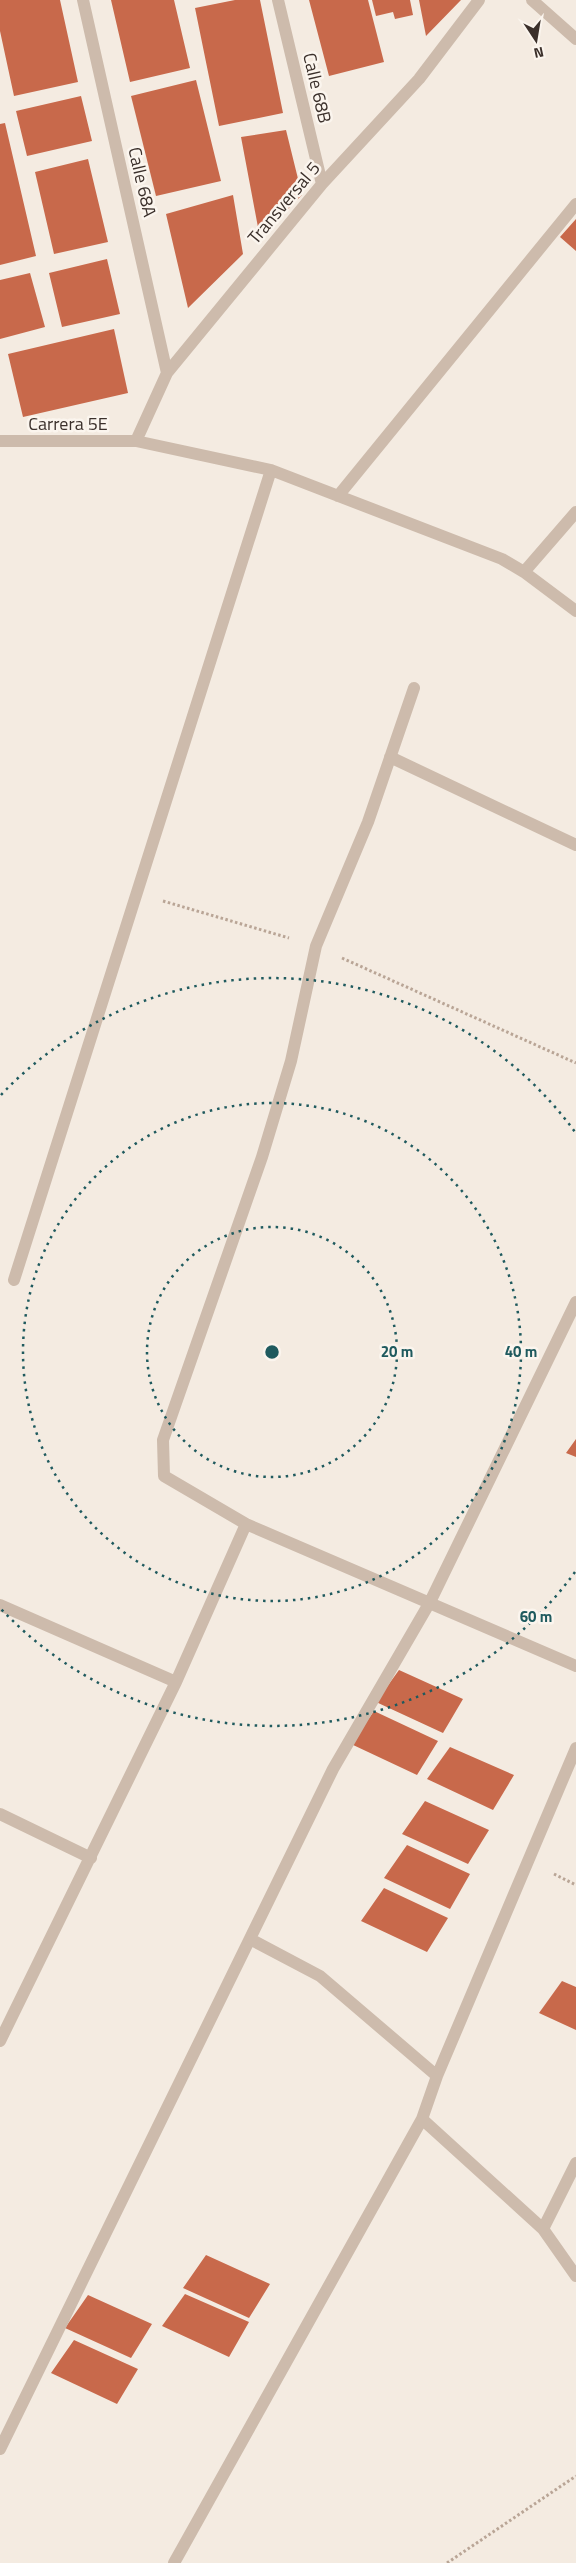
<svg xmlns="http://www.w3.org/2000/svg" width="576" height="2563" font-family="'Titillium Web',sans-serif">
  <rect width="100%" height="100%" fill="#f4ebe1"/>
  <path fill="#c8694b" d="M0 0H60L78 82 14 96 0 31Z
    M111 0H174L190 68 130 82Z
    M235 0H260L283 113 219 126 195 8Z
    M309 0H368L384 62 329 76Z
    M372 0H410L413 15 395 19 393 12 376 16Z
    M419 0H461L426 36Z
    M196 80 221 181 156 196 131 96Z
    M81 96 92 141 27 156 16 111Z
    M5 123 36 256 0 265V124Z
    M286 130 302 195 260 238 241 137Z
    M88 159 108 242 54 254 35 172Z
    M233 195 243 254 188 308 166 214Z
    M576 219V251L560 237Z
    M107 259 120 314 62 327 49 273Z
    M30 273 45 327 0 339V280Z
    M114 329 128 393 23 417 8 354Z
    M576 1439V1457L566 1453Z
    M399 1670 463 1699 443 1733 376 1702Z
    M374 1711 438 1741 417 1775 351 1744Z
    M450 1747 514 1775 493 1810 427 1779Z
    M425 1801 489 1830 468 1864 402 1834Z
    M407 1845 470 1874 450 1909 384 1878Z
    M384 1888 448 1918 427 1952 361 1921Z
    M562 1981 576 1987V2030L539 2013Z
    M206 2255 270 2284 249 2318 183 2288Z
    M185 2294 249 2322 229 2357 162 2326Z
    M88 2295 152 2324 131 2358 65 2328Z
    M74 2340 138 2369 117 2404 51 2373Z"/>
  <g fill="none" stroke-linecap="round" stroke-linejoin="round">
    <path stroke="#b9a596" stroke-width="3" stroke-dasharray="2.5 2.5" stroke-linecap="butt" d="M163 901 289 938
      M342 958 576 1063
      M554 1874 576 1885
      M447 2563 576 2476"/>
    <path stroke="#cdbbac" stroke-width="12" d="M83 0 167 373
      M278 0 322 184
      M532 0 576 39
      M0 441H136L271 470 502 559 524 572 576 611
      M136 441 167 373 322 184 419 79 479 0
      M338 496 576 204
      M524 572 576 512
      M414 688 368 822 316 946 291 1061 262 1157 163 1440 164 1476 246 1524 576 1666
      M390 757 576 845
      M14 1280 271 470
      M0 1605 176 1682
      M0 1814 91 1858
      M250 1939 320 1976 437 2076
      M0 2041 176 1682 246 1524
      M422 2119 543 2229 576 2276
      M543 2229 576 2163
      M0 2449 333 1769 430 1602 576 1302
      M174 2563 422 2119 437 2076 576 1748"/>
  </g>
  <g fill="none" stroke="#1f5a5e" stroke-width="2.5" stroke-dasharray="2.5 5">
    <circle cx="272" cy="1352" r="125"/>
    <circle cx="272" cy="1352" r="249"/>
    <path d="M575 1572A374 374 0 0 1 1 1609M1 1095A374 374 0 0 1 575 1132"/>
  </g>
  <g text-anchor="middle" stroke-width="5" stroke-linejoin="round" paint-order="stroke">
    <g font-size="18" fill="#3b302b" stroke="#fbf5ee">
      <text transform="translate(317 88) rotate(77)" y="6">Calle 68B</text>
      <text transform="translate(142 182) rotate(77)" y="6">Calle 68A</text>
      <text transform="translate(284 203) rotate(-50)" y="6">Transversal 5</text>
      <text x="68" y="430">Carrera 5E</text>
    </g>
  </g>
  <circle cx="272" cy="1352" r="8" fill="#1f5a5e" stroke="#fbf5ee" stroke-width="2.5"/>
  <g font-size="15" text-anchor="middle" font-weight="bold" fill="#1f5a5e" stroke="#fbf5ee" stroke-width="5" stroke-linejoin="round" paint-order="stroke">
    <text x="397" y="1357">20 m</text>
    <text x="521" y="1357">40 m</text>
    <text x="536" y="1622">60 m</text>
  </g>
  <g transform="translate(536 40) rotate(168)" stroke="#fbf5ee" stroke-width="4" paint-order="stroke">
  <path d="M0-4L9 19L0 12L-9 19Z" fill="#3b302b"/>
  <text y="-8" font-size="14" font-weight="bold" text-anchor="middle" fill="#3b302b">N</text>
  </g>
</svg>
